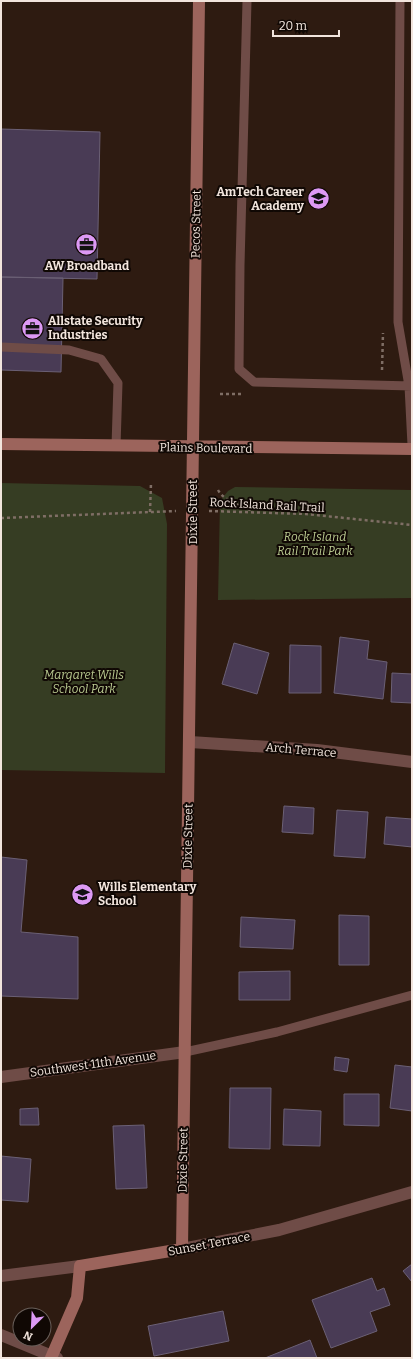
<svg xmlns="http://www.w3.org/2000/svg" width="413" height="1359" font-family="Bitter,serif">
  <rect width="100%" height="100%" fill="#2e1b11"/>
  <path fill="#363d23" d="M1 483 140 486 162 498 167 524 165 773 1 770Z
    M235 487 412 490V598L218 600 220 501 228 491Z"/>
  <path fill="#493b55" stroke="#6b6075" d="M1 129 100 132 97 279 1 277Z
    M1 277 63 278 61 372 1 370Z
    M340 637 369 641 367 659 387 662 383 699 334 693Z
    M234 643 269 653 257 694 222 684Z
    M290 645 321 646V693H289Z
    M392 673 412 674V703L391 702Z
    M284 806 314 808 313 834 282 832Z
    M337 810 368 812 365 858 334 856Z
    M386 817 412 819V847L384 844Z
    M1 857 27 860 21 932 78 937V999L1 996Z
    M339 915 369 916V965H339Z
    M241 917 295 920 293 949 240 947Z
    M290 971V1000H239V972Z
    M335 1057 349 1059 347 1072 334 1070Z
    M395 1065 412 1067V1111L390 1108Z
    M230 1088H271L270 1149 229 1148Z
    M344 1094H379V1126L344 1125Z
    M38 1108 39 1125H20V1109Z
    M284 1109 321 1111 320 1146 283 1145Z
    M144 1125 147 1188 116 1189 113 1126Z
    M1 1156 31 1159 28 1202 1 1200Z
    M412 1264V1282L403 1271Z
    M372 1278 377 1291 384 1288 390 1305 370 1312 377 1331 331 1348 312 1300Z
    M223 1311 229 1341 154 1356 148 1326Z
    M310 1340 317 1358H265Z"/>
  <g fill="none" stroke-linecap="round" stroke-linejoin="round">
    <path stroke="#7f6e65" stroke-width="2.5" stroke-dasharray="3 3" stroke-linecap="butt" d="M382 370 383 333
      M220 394H243
      M218 490C224 501 241 506 253 511
      M209 511 306 514 412 525
      M150 512 151 483
      M1 518 176 511"/>
    <path stroke="#6f4c47" stroke-width="9" d="M247 1 240 265 239 369 254 382 412 386
      M400 1 398 322 409 386 412 445
      M1 347 69 350 101 359 118 383 116 446
      M185 1052 277 1032 412 995"/>
    <path stroke="#6f4c47" stroke-width="12" d="M190 742 317 750 412 762
      M1 1077 185 1052
      M182 1249 279 1230 412 1192
      M1 1276 80 1266
      M1 1335 57 1358"/>
    <path stroke="#9c645c" stroke-width="12" d="M1 444 412 449
      M51 1358 77 1298 80 1266 182 1249 199 1"/>
  </g>
  <defs>
    <symbol id="school-disc" viewBox="-11 -11 22 22"><circle r="9.5" fill="#dc99f4" stroke="#100804"/><path d="M0-5L7-2L0 1L-7-2ZM-4 1L0 2.5L4 1V4Q0 6-4 4Z" fill="#111"/></symbol>
    <symbol id="office-disc" viewBox="-11 -11 22 22"><circle r="9.5" fill="#dc99f4" stroke="#100804"/><path d="M-6-3h4V-5.5h4V-3h4V5H-6ZM-1-4.5V-3h2v-1.5ZM-6 0V1H6V0Z" fill="#111"/></symbol>
  </defs>
  <g fill-rule="evenodd">
    <use href="#school-disc" x="306" y="186" width="25" height="25"/>
    <use href="#office-disc" x="74" y="232" width="25" height="25"/>
    <use href="#office-disc" x="20" y="316" width="25" height="25"/>
    <use href="#school-disc" x="70" y="882" width="25" height="25"/>
  </g>
  <g text-anchor="middle" stroke-width="4" stroke-linejoin="round" paint-order="stroke">
    <g font-size="12" font-weight="bold" fill="#f2e5dd" stroke="#100804" text-anchor="start">
      <text x="304" y="196" text-anchor="end">AmTech Career<tspan x="304" dy="14">Academy</tspan></text>
      <text x="87" y="270" text-anchor="middle">AW Broadband</text>
      <text x="48" y="325">Allstate Security<tspan x="48" dy="14">Industries</tspan></text>
      <text x="98" y="891">Wills Elementary<tspan x="98" dy="14">School</tspan></text>
    </g>
    <g font-size="12" fill="#f2e5dd" stroke="#100804">
      <text transform="translate(196 224) rotate(-89)" y="4">Pecos Street</text>
      <text transform="translate(206 448) rotate(1)" y="4">Plains Boulevard</text>
      <text transform="translate(267 505) rotate(3)" y="4">Rock Island Rail Trail</text>
      <text transform="translate(193 512) rotate(-90)" y="4">Dixie Street</text>
      <text transform="translate(301 750) rotate(5)" y="4">Arch Terrace</text>
      <text transform="translate(188 836) rotate(-89)" y="4">Dixie Street</text>
      <text transform="translate(93 1064) rotate(-8)" y="4">Southwest 11th Avenue</text>
      <text transform="translate(183 1160) rotate(-89)" y="4">Dixie Street</text>
      <text transform="translate(209 1244) rotate(-11)" y="4">Sunset Terrace</text>
    </g>
    <g font-size="12" font-style="italic" fill="#b9c990" stroke="#100804">
      <text x="315" y="541">Rock Island<tspan x="315" dy="14">Rail Trail Park</tspan></text>
      <text x="84" y="679">Margaret Wills<tspan x="84" dy="14">School Park</tspan></text>
    </g>
  </g>
  <rect width="413" height="1359" fill="none" stroke="#f2e5dd" stroke-width="4"/>
  <g transform="translate(32 1327) rotate(204)"><circle r="19" fill="#100804" stroke="#6a605b"/>
  <path d="M0-3L7 15L0 10L-7 15Z" fill="#dc99f4"/>
  <text y="-6" font-size="11" font-weight="bold" text-anchor="middle" fill="#f2e5dd">N</text>
  </g>
  <path d="M273 30v6h66v-6" fill="none" stroke="#f2e5dd" stroke-width="2"/>
  <text x="279" y="30" font-size="12" fill="#f2e5dd" stroke="#100804" stroke-width="3" paint-order="stroke">20 m</text>
</svg>
